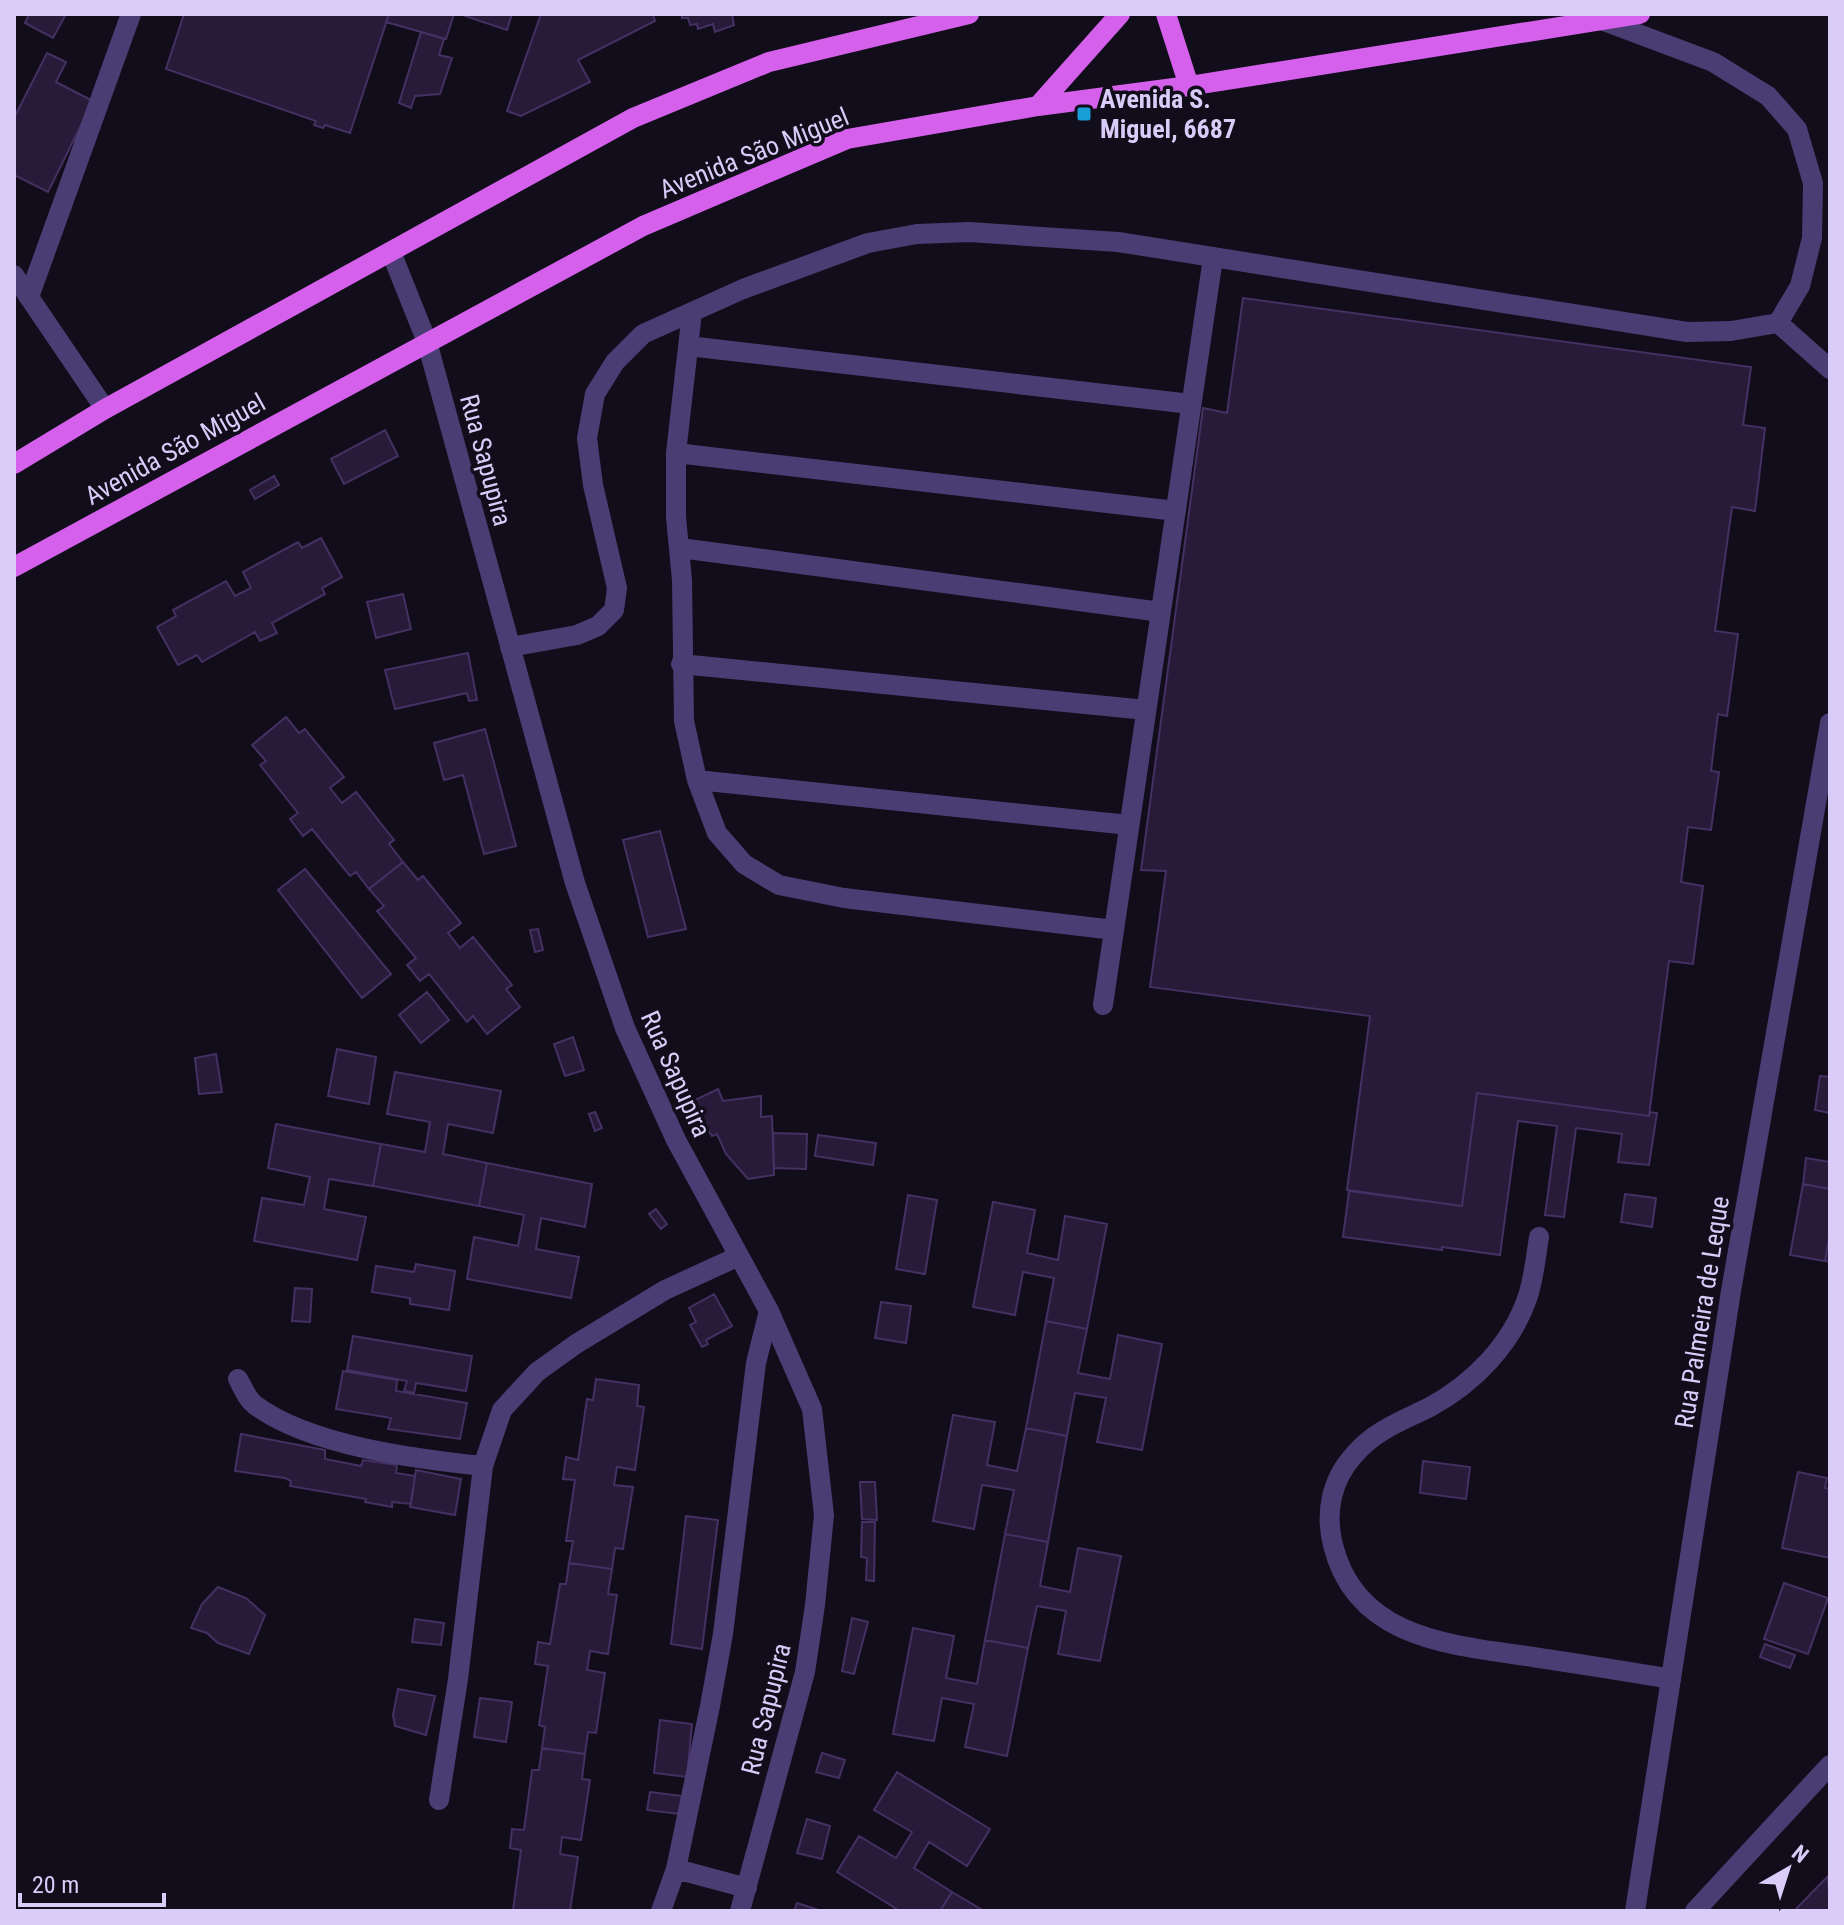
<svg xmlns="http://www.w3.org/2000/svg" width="1844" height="1925" font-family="'Roboto Condensed',sans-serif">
  <rect width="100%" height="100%" fill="#120d1a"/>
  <path fill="#271b39" stroke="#443062" stroke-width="2" d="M29 14H66L53 38 25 23Z
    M184 14H389L350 133 325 125 323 128 314 125 316 121 166 69Z
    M389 14H454L446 39 386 22Z
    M466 14H512L507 30 465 16Z
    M541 14H653L655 21 578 60 590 82 521 116 507 111Z
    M682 14H732L734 25 715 32 713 24 698 29 697 24 690 25 688 18H682Z
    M421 32 444 39 439 55 452 58 440 94 415 96 411 108 399 103Z
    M47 53 66 62 56 82 93 101 48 192 14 175V118Z
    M1243 298 1751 367 1743 425 1765 428 1755 511 1732 507 1715 631 1738 634 1727 716 1718 714 1711 771 1719 772 1711 830 1688 827 1681 882 1703 886 1693 964 1669 961 1649 1116 1477 1093 1462 1206 1347 1190 1370 1016 1150 987 1166 871 1141 870 1203 408 1227 413Z
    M385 430 398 456 344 484 331 459Z
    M274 476 279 485 255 499 250 490Z
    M321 538 342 577 322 588 325 594 272 623 277 633 260 641 255 632 202 662 197 655 178 665 157 627 176 616 173 610 226 581 235 596 251 588 243 572 298 542 302 548Z
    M403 594 411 629 376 638 367 602Z
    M468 653 477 700 469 701 467 693 395 709 385 670Z
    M286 717 299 733 305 729 344 777 330 788 342 803 356 792 394 840 389 844 403 862 369 889 356 872 350 876 312 829 303 836 290 819 298 813 260 765 266 761 252 745Z
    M485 729 516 846 484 854 463 775 444 780 434 743Z
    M660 831 686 929 648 937 623 840Z
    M403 862 418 880 423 876 461 923 448 933 460 948 473 937 512 985 506 989 520 1007 487 1034 473 1016 467 1022 429 974 420 981 407 965 416 958 377 911 384 906 369 889Z
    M305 869 391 974 362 998 278 890Z
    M538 929 543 950 535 952 530 930Z
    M427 992 449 1020 421 1043 399 1015Z
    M573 1037 584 1070 565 1076 554 1044Z
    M337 1049 376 1057 369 1104 328 1096Z
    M216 1054 222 1092 199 1094 195 1058Z
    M395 1072 501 1091 493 1133 448 1124 443 1154 487 1163 479 1206 373 1186 381 1144 425 1152 430 1122 387 1114Z
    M1820 1076 1830 1077V1113L1815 1110Z
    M718 1089 723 1101 761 1096V1117L772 1116 774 1175 748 1179 726 1154 717 1134 712 1136 704 1124 691 1102Z
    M1477 1093 1649 1116 1650 1112 1657 1113 1649 1165 1618 1162 1622 1134 1576 1128 1564 1217 1545 1215 1557 1126 1518 1121 1500 1255 1442 1247V1250L1343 1237 1349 1191 1462 1206Z
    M595 1112 602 1128 595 1131 589 1114Z
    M276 1124 381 1144 373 1186 329 1179 324 1209 366 1217 357 1260 254 1241 262 1198 304 1205 310 1177 268 1168Z
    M773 1133 807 1134 806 1169 774 1168Z
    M818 1135 876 1143 873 1165 815 1156Z
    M1806 1158 1830 1162V1189L1803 1184Z
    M487 1163 592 1184 585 1227 541 1218 536 1249 579 1257 571 1298 467 1279 474 1237 518 1246 524 1215 479 1206Z
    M1803 1184 1830 1189V1232L1825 1261 1790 1255Z
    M1625 1194 1656 1198 1652 1227 1621 1222Z
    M908 1195 937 1200 925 1274 896 1269Z
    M993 1202 1035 1210 1027 1253 1058 1260 1065 1216 1107 1224 1087 1329 1046 1321 1054 1278 1023 1272 1015 1315 973 1307Z
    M656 1209 667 1224 661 1229 649 1214Z
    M1830 1232V1262L1825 1261Z
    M416 1264 455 1271 449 1310 410 1304V1298L372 1292 376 1266 414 1272Z
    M295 1288 312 1289 310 1322 292 1321Z
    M714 1294 732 1326 706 1340 708 1344 702 1347 690 1325 696 1322 689 1308Z
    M881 1302 911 1306 906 1343 875 1338Z
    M1046 1321 1087 1329 1078 1373 1110 1379 1118 1335 1162 1344 1142 1450 1097 1442 1106 1398 1075 1393 1067 1436 1026 1428Z
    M353 1336 472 1356 466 1391 416 1383 414 1393 404 1391 407 1381 347 1370Z
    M343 1371 397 1380 396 1391 467 1403 460 1439 388 1429 391 1418 336 1409Z
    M596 1379 639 1385 637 1406 644 1407 635 1470 617 1467 614 1485 633 1487 623 1549 615 1548 612 1569 569 1563 573 1541H566L575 1480 563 1479 566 1457 578 1460 587 1399 593 1400Z
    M953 1415 995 1422 987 1465 1017 1471 1026 1428 1067 1436 1048 1542 1005 1534 1014 1490 982 1485 974 1529 933 1521Z
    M241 1434 325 1450V1459L361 1466 363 1460 397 1465 396 1473 415 1476 411 1504 392 1502V1507L365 1502 366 1499 290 1486 291 1481 285 1478 235 1471Z
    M1423 1461 1470 1467 1466 1499 1420 1493Z
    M416 1470 461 1479 455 1515 410 1507Z
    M1798 1472 1827 1478 1825 1488 1830 1489V1558L1782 1548Z
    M860 1482H875L877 1520 862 1519Z
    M686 1516 718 1520 702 1649 671 1644Z
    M862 1522H875L874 1581 866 1580 867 1558 861 1557Z
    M1005 1534 1048 1542 1040 1586 1070 1592 1078 1548 1121 1556 1100 1661 1058 1654 1066 1611 1037 1606 1028 1648 985 1640Z
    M569 1563 612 1569 608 1594 617 1595 608 1654 590 1651 587 1670 605 1673 596 1733 588 1732 585 1754 542 1748 545 1727 539 1725 548 1666 535 1664 538 1642 550 1644 560 1584H566Z
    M1784 1583 1828 1598 1808 1654 1764 1639Z
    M218 1587 246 1598 265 1615 249 1654 218 1643 207 1633 191 1628 202 1604Z
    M852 1618 868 1622 854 1674 842 1671Z
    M415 1619 444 1623 441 1645 412 1642Z
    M913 1628 954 1636 946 1678 977 1684 985 1640 1028 1648 1007 1756 965 1747 974 1704 942 1698 934 1741 893 1734Z
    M1765 1644 1795 1655 1790 1668 1760 1657Z
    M398 1689 435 1696 426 1735 395 1726 393 1715Z
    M480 1698 512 1702 506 1742 474 1737Z
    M660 1720 692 1724 687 1777 654 1773Z
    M542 1748 585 1754 582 1779 590 1780 581 1840 562 1837 560 1854 578 1857 570 1911 513 1910 521 1850 510 1848 512 1829 524 1830 532 1770H539Z
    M822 1753 845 1760 839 1778 816 1772Z
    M897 1772 990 1829 967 1866 929 1842 914 1868 952 1892 940 1911H900L837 1872 859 1836 896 1858 912 1832 874 1810Z
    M650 1792 682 1796 679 1814 647 1810Z
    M807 1819 830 1826 822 1859 797 1853Z
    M1828 1876 1830 1911H1794Z
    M952 1892 984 1911H940Z
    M797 1903 822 1911H794Z"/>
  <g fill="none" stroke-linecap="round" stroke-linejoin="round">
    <path stroke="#4a3d74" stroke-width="20" d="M29 297 131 14
      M692 312 676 453V517L682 580 684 721 697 780 717 833 744 864 779 885 844 898 1114 930
      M1778 323 1830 369
      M688 346 1191 404
      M676 453 1176 511
      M680 548 1161 612
      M510 647 577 635 598 626 614 610 617 588 593 485 587 438 595 394 615 362 643 334 743 289 868 243 917 234 969 232 1118 242 1687 332 1731 331 1778 323 1800 286 1812 238 1813 183 1797 129 1768 96 1713 62 1601 20
      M681 664 1146 710
      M697 780 1129 825
      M1103 1005 1213 258
      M1539 1237C1536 1256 1534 1277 1528 1296 1512 1344 1474 1383 1430 1407 1402 1421 1375 1430 1354 1455 1331 1480 1325 1513 1333 1545 1356 1640 1453 1645 1533 1657 1579 1664 1625 1671 1671 1679
      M238 1379C243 1388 247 1399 255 1405 310 1446 416 1459 483 1466
      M676 1869 747 1888
      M661 1911 676 1869 710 1706 723 1634 756 1363 769 1311"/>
    <path stroke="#4a3d74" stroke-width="20" d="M391 252 427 342 575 883 625 1028 676 1140 769 1311 812 1409 824 1515 815 1605 805 1672 740 1911
      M14 275 105 409
      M439 1800 458 1679 483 1466 502 1410 537 1372 576 1344 665 1290 739 1256
      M1635 1911 1731 1291 1830 723
      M1695 1911 1830 1765"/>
    <path stroke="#d460ec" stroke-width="20" d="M1166 14 1189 86
      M1038 106 1120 14
      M14 464 105 409 633 118 769 62 969 14
      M14 567 643 226 847 139 1038 106 1189 86 1640 14"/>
  </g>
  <rect fill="#1a9ed7" stroke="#120d1a" stroke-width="3" x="1076" y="106" width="16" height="16" rx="4"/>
  <g text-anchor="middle" stroke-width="7" stroke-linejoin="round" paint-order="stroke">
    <g font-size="26" font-weight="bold" fill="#daccf9" stroke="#120d1a" text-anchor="start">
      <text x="1100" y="108">Avenida S.<tspan x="1100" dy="30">Miguel, 6687</tspan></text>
    </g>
    <g font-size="26" fill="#daccf9" stroke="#120d1a">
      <text transform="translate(754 153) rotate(-22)" y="9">Avenida São Miguel</text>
      <text transform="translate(175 449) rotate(-29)" y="9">Avenida São Miguel</text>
      <text transform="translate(486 460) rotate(75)" y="9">Rua Sapupira</text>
      <text transform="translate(676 1074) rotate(66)" y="9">Rua Sapupira</text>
      <text transform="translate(1702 1312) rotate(-81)" y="9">Rua Palmeira de Leque</text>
      <text transform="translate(766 1709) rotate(-76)" y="9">Rua Sapupira</text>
    </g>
  </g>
  <rect width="1844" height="1925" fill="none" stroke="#daccf9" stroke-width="32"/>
  <g transform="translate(1788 1869) rotate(39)" stroke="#120d1a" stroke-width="6" paint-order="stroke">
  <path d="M0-6L14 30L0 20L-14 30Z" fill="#daccf9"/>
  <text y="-12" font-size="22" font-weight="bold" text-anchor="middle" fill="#daccf9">N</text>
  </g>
  <path d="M20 1893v12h144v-12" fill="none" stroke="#daccf9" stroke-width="4"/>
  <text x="32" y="1893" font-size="24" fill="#daccf9" stroke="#120d1a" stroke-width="6" paint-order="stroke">20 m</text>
</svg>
